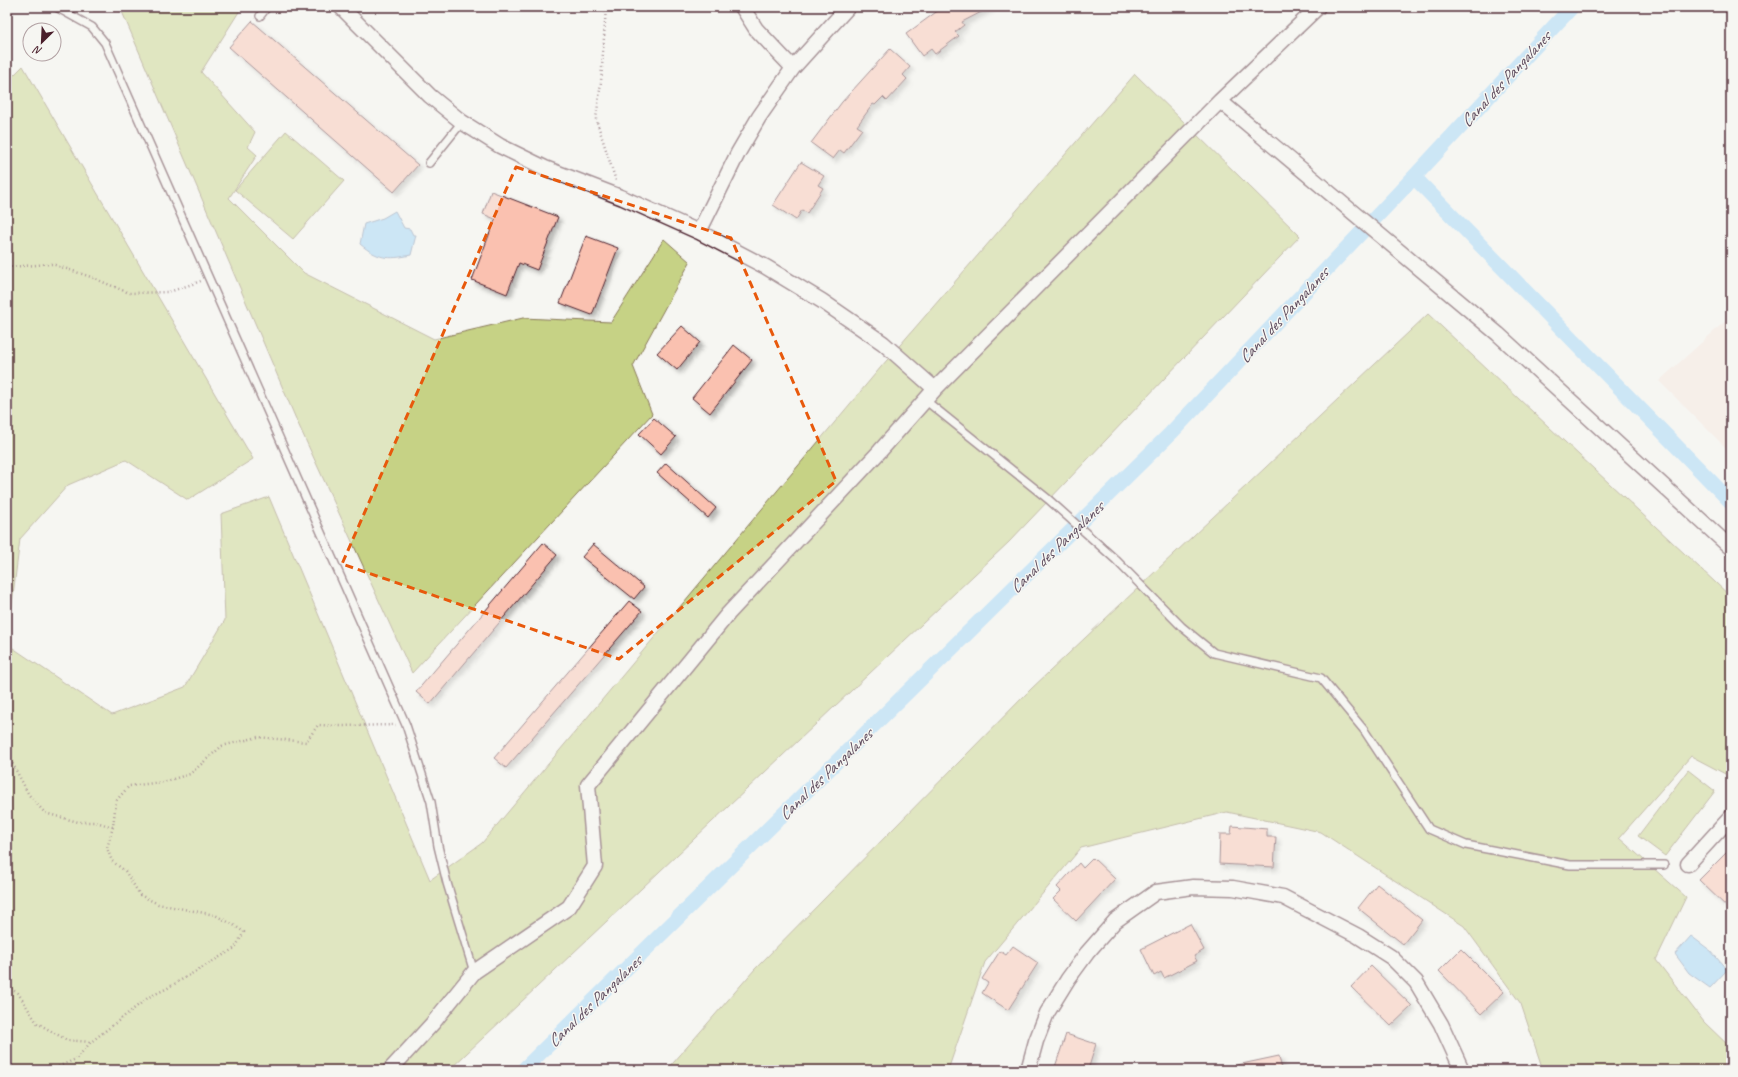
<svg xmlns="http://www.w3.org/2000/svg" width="1738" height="1077" font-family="Caveat,sans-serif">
  <defs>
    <filter id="shadow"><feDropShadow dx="3.5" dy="3.5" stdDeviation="2" flood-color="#0004"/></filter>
  </defs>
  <rect width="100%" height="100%" fill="#f6f6f2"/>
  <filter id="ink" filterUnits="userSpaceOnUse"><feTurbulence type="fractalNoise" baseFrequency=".025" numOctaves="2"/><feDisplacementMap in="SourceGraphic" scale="8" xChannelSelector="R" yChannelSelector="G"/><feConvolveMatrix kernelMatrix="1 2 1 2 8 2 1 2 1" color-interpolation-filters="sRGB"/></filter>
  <g filter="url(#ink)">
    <path fill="#f7e6de" d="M1731 316V453L1659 381Z"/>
    <path fill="#c6d285" stroke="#887858" d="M120 7H242L201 72 255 132 248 147 257 155 229 198 304 273 434 339 523 318 611 322 664 239 690 262 633 366 652 414 412 673 296 419Z
      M23 66 253 459 188 500 126 460 68 485 20 539 7 644 112 715 185 687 225 620 221 514 269 497 430 880 482 843 881 367 1135 74 1300 236 1009 542 449 1070H7V82Z
      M286 131 344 181 293 239 235 190Z
      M1428 314 1731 597V777L1691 756 1619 838 1686 897 1656 960 1704 1022 1731 1048V1070H1543L1521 1004 1464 926 1321 832 1227 812 1081 848 985 962 948 1070H667L755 969 1031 689Z
      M1688 770 1715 791 1665 856 1638 836Z"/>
    <path fill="#99d2f9" stroke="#798aa7" d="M395 211 404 228 410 229 413 235H416L411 255C388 260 378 259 360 244L364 224 383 218Z
      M1691 936 1711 951 1727 970 1710 988 1689 973 1675 954Z"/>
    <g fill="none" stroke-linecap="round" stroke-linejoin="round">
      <path stroke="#99d2f9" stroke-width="15" d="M1414 177 1731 502
        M523 1070 1171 433 1414 177 1572 7"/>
    </g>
    <path fill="#fac1b0" stroke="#4a1f2b" filter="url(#shadow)" d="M943 7H991L962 22 964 25 955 32 959 36 935 54 931 49 922 56 906 34Z
      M252 21 418 165 394 192 229 47Z
      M890 49 910 67 903 75 907 79 887 101 883 97 875 105 873 104 857 126 862 129 844 153 840 150 833 159 811 143 842 102Z
      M801 162 824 176 818 185 823 188 807 213 802 210 796 220 773 205Z
      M491 191 558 217 537 270 519 263 507 294 472 280 495 219 483 214Z
      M586 236 618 248 592 315 560 303Z
      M682 326 700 342 677 370 657 353Z
      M734 345 752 360 710 413 692 398Z
      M654 418 676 437 661 454 639 434Z
      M666 463 716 508 708 518 657 473Z
      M543 543 557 555 430 704 416 692Z
      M593 544 644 587 634 599 582 557Z
      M629 601 642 611 506 768 494 758Z
      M1232 826 1267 829V837H1276L1274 867 1219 864 1220 834H1231Z
      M1731 848V911L1699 880Z
      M1093 858 1115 879 1076 921 1053 899 1061 891 1057 887 1079 863 1083 868Z
      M1377 884 1422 920 1403 944 1358 908Z
      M1190 924 1204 950 1194 956 1197 961 1164 978 1161 972 1154 976 1141 949Z
      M1013 946 1038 963 1008 1010 982 993 988 983 982 979 1000 951 1006 955Z
      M1461 949 1504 992 1481 1014 1439 971Z
      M1371 966 1412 1006 1391 1026 1351 987Z
      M1066 1034 1096 1044 1088 1070H1054Z
      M1279 1056 1282 1070H1238L1237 1065Z"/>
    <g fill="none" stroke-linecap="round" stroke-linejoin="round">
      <defs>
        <path id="service" d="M56 7 92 27 105 43 406 725 431 802 438 846 447 883 474 972
          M260 16 267 7
          M429 163 462 122
          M925 400 1048 499 1116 560 1182 627 1214 653 1321 678 1364 730 1429 829 1466 845 1570 865H1664"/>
        <path id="minor" d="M341 7 430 96 462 122 500 146 545 168 623 198 699 232 766 267 822 301 883 343 935 389 880 451 728 614 588 785 595 866 569 907 474 972 433 1023 390 1070
          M742 7 756 29 793 68 848 7
          M1220 101 1498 334 1731 548
          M699 232 738 153 759 117 793 68
          M935 389 1220 101 1318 7
          M1688 864 1731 817
          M1028 1070 1036 1041 1047 1013 1068 979 1087 953 1115 921 1156 892 1193 887 1233 888 1283 897 1358 936 1391 957 1416 982 1441 1024 1462 1070"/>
      </defs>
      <use href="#service" stroke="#4a1f2b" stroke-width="10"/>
      <use href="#minor" stroke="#4a1f2b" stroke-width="17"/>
      <path stroke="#4a1f2b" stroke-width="2.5" stroke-dasharray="1 3" stroke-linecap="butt" d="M606 7 601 82 596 119 616 181
        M7 267 52 264 91 277 129 293 169 292 201 281
        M7 753 29 795 45 813 78 822H96L113 827
        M7 987 18 993 37 1023 67 1040 90 1042
        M51 1070 76 1059 91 1042 149 997 166 989 235 948 244 932 232 924 215 915 158 904 140 895 125 871 112 861 107 848 113 827 116 801 129 786 163 782 190 774 222 746 258 737 306 742 318 725 340 726 396 725"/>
      <use href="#service" stroke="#f6f6f2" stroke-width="7"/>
      <use href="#minor" stroke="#f6f6f2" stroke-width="14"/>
    </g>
  </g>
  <path d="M0 0H1738V1077H0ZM516 167 731 238 836 481 619 659 342 564Z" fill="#f6f6f2" fill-opacity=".55" fill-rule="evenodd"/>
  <path fill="none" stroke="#e8590c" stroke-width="3" stroke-dasharray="8 5" stroke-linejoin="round" d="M516 167 731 238 836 481 619 659 342 564Z"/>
  <g text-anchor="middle" stroke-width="3" stroke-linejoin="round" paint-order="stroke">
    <g font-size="17" font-style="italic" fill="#5e4c5e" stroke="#f6f6f2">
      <text transform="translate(1505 79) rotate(-47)" y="6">Canal des Pangalanes</text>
      <text transform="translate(1283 315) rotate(-47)" y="6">Canal des Pangalanes</text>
      <text transform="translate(1056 547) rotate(-44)" y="6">Canal des Pangalanes</text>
      <text transform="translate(825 774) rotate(-44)" y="6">Canal des Pangalanes</text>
      <text transform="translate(594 1001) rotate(-44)" y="6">Canal des Pangalanes</text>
    </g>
  </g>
  <rect width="1738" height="1077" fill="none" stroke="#f6f6f2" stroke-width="24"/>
  <rect x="12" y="12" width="1714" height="1053" fill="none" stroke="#4a1f2b" stroke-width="1.5" filter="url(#ink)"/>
  <g transform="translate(42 42) rotate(204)"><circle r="19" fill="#f6f6f2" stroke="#b1a0a2"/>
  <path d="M0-3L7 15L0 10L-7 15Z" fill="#4a1f2b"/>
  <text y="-6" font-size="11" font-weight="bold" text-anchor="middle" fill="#4a1f2b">N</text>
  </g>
</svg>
